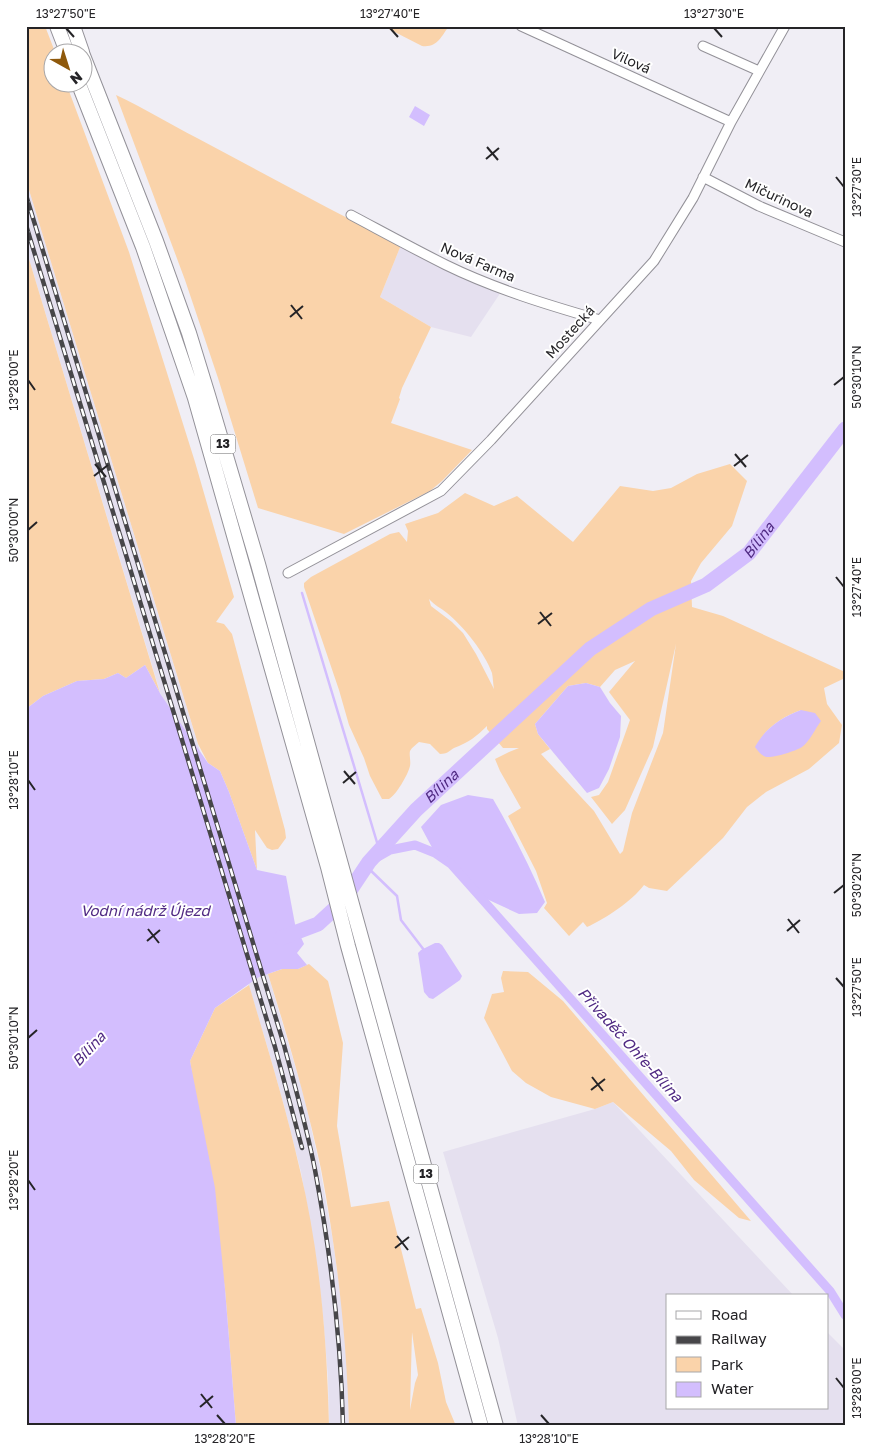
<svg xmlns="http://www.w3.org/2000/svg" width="871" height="1452" font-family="'Golos Text',sans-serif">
  <rect width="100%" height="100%" fill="#f0eef5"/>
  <path fill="#e5e0ef" d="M26 180 268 974 304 1096 320 1168 333 1241 343 1314 348 1377 349 1426H329L328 1378 323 1316 314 1244 301 1172 283 1102 268 1049 26 249Z
    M401 245 500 290 499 295 471 337 431 327 380 297Z
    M613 1102 794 1296H667V1408H827V1332L845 1350V1426H518L498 1338 443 1152 595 1109Z"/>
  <path fill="#fad3aa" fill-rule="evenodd" d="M26 26H45L55 52H52V82L66 83 129 252 195 462 234 597 216 622 224 624 232 634 285 830 286 838 278 849 272 850 267 848 255 830 257 870 229 792 220 771 208 763 198 744 26 180Z
    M383 26H449C441 37 437 48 422 46Z
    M116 95C144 108 170 124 197 138 265 174 332 211 401 245L380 297 431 327 402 388 399 398 400 399 391 423 472 450 442 481 430 491 344 534 258 508 218 378 185 280Z
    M26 249 160 693 145 665 126 678 118 673 104 679 77 681 43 696 26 709Z
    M730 464 747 481 732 526 701 563 691 581 692 607 723 616 845 672V678L824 688 827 704 842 725 839 743 809 769 766 792 747 807 723 838 667 891 649 888 644 885C632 901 605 919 587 927L583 922 569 936 544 908 547 903 536 871 508 816 521 808 500 771 495 759 509 752 519 748H503L487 729V726C477 736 468 743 454 748 449 751 447 754 440 754L430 744 419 742C416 745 412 747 410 751 409 755 411 761 410 766 408 775 396 795 389 799H382L370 776 364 758 349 725 339 690 304 587V583L311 577 390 534 399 532 407 542 408 531 405 524 438 513 465 493 494 506 517 496 573 542 620 486 653 491 671 488 697 474ZM429 599C434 605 441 608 447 613 464 627 485 653 492 673 493 678 493 684 494 689L476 654 463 633 452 622 431 606ZM676 644 663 733 632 813 623 851 620 854 594 811 541 754 550 749 538 734 535 724 568 686 586 683 600 687 615 670 635 661 609 692 630 720 608 782 599 795 591 797 612 824 625 810 653 747ZM801 710 756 747C765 728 782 717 801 710Z
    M309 964 328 981 343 1043 337 1126 351 1207 389 1201 416 1309 421 1308 438 1363 446 1402 456 1426H349C347 1339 337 1254 321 1169 307 1103 288 1038 268 974L282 969H298ZM412 1332 418 1375 415 1383 410 1410Z
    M503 971 528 972 563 1001 751 1221 739 1218 694 1180 671 1151 613 1102 595 1109 551 1097 526 1083 512 1071 484 1018 492 994 504 992 501 978Z
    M249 985C267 1046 286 1108 300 1170 320 1254 327 1340 329 1426H236L225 1289 190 1061 215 1008Z"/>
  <path fill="#d3befe" d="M415 106 430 115 424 126 409 117Z
    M145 665 161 695 208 763 220 771 229 792 257 870 286 876 295 924 304 944 297 953 307 965 298 969H282L259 977 215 1008 190 1061 215 1188 225 1289 236 1426H26V709L43 696 77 681 104 679 118 673 126 678Z
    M586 683 600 687 610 703 621 716 620 737 609 769 599 788 587 793 538 734 535 724 568 686Z
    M801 710 815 713 821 721C815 729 810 741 802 747 796 751 773 758 767 757 761 756 758 751 755 747 765 728 782 717 801 710Z
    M468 795 493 799C512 832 530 866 545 902L537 913 519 914 478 895 451 864 435 853 421 827 441 805Z
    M435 943H439L442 945 462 976 460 980 433 999 429 998 424 992 418 953 421 950Z"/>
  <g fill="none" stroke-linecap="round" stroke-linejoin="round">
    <path stroke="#d3befe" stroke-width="2.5" d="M302 593 379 849
      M366 866 397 896 401 920 424 950"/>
    <path stroke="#d3befe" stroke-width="9" d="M369 862 390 850 415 845 435 853 451 864 830 1291 845 1315"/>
    <path stroke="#d3befe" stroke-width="15" id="s1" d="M281 938 318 924 343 901 369 862 416 810 590 649 651 609 706 585 749 553 845 429"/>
    <defs>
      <path id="minor" d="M521 26 731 122
        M703 46 759 71
        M703 177 759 206 845 242
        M351 215C383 232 414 249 446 265 495 289 548 305 600 320
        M288 573 441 491 491 440 654 261 693 198 731 122 785 26"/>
      <path id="trunk" d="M57 26 67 52
        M73 26 82 52
        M82 53 156 241 189 333 208 395 258 564 496 1426
        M78 82 143 247 195 398 328 867 348 946 481 1426"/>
    </defs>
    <use href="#minor" stroke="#939198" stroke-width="11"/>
    <use href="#trunk" stroke="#939198" stroke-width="16"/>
    <use href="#minor" stroke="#fff" stroke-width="9"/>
    <use href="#trunk" stroke="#fff" stroke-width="14"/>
    <defs>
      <path id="rail" d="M26 195 284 1045C295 1087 307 1128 315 1170 331 1255 341 1340 343 1426
        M26 225 275 1047 302 1148"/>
    </defs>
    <use href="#rail" stroke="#474649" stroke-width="4.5"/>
    <use href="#rail" stroke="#fff" stroke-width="2.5" stroke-dasharray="8" stroke-linecap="butt"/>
  </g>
  <path fill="none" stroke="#252427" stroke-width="2" d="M66 28 74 37M390 28 398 37M714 28 722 37M487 147 498 160M486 159 499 148M836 177 844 187M291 305 302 319M290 317 303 306M28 380 35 390M834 385 844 377M735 454 746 467M95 464 106 477M734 466 748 455M94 476 108 465M28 530 37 522M836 577 844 587M540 612 551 626M538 624 552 613M344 771 355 784M28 780 35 790M343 783 356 772M834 893 844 885M788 919 799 933M148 929 159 943M787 931 800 920M147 941 160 930M836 978 844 987M28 1038 37 1030M592 1077 603 1091M591 1090 605 1079M28 1180 35 1190M397 1236 408 1250M395 1248 409 1237M836 1378 844 1388M201 1394 212 1408M200 1407 213 1396M217 1415 225 1424M541 1415 549 1424"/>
  <g text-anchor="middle" stroke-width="4" stroke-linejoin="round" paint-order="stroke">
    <g fill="#fff" stroke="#666668" stroke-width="1">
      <rect x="210.5" y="434.5" width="25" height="19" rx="4"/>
      <rect x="413.5" y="1164.5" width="25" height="19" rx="4"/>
    </g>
    <g font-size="12" font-weight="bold" fill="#252427">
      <text x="223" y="448">13</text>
      <text x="426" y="1178">13</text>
    </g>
    <g font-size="14" fill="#252427" stroke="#fff">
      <text transform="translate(631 61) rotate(24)" y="5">Vilová</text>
      <text transform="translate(779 198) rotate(25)" y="5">Mičurinova</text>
      <text transform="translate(478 262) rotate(23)" y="5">Nová Farma</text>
      <text transform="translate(570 332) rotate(-48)" y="5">Mostecká</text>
    </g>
    <g font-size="15" font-style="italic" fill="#502a83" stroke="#fff">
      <text dy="5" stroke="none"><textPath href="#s1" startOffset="630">Bílina</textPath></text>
      <text dy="5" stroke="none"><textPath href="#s1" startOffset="225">Bílina</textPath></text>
      <text x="145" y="916">Vodní nádrž Újezd</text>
      <text transform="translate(630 1045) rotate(48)" y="5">Přivaděč Ohře-Bílina</text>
      <text transform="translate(89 1049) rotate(-47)" y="5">Bílina</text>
    </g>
  </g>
  <rect width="871" height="1452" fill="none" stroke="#ffffff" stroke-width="55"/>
  <rect x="666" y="1294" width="162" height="115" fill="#ffffff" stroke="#a8a7a9"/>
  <rect x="676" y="1311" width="25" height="8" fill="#ffffff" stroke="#a8a7a9"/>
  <text x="711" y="1320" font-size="15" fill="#252427">Road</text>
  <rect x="676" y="1336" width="25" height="8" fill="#474649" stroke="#a8a7a9"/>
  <text x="711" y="1344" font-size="15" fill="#252427">Railway</text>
  <rect x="676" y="1357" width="25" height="15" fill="#fad3aa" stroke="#a8a7a9"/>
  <text x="711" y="1370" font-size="15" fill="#252427">Park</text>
  <rect x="676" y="1382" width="25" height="15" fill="#d3befe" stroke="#a8a7a9"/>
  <text x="711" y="1394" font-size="15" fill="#252427">Water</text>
  <g transform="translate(68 68) rotate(141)"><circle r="24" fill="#ffffff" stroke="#a8a7a9"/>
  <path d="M0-4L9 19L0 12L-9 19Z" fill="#8f590c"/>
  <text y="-8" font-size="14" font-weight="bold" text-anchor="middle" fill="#252427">N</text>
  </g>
  <rect x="28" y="28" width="816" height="1396" fill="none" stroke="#252427" stroke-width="2"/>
  <g font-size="12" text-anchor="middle" fill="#252427">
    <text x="66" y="18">13°27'50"E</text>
    <text x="390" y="18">13°27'40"E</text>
    <text x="714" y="18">13°27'30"E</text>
    <text transform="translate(857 187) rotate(-90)" y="4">13°27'30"E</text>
    <text transform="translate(857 377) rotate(-90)" y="4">50°30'10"N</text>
    <text transform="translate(14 380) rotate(-90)" y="4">13°28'00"E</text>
    <text transform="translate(14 530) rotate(-90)" y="4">50°30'00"N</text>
    <text transform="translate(857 587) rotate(-90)" y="4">13°27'40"E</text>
    <text transform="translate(14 780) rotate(-90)" y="4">13°28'10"E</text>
    <text transform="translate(857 885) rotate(-90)" y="4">50°30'20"N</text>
    <text transform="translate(857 987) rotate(-90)" y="4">13°27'50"E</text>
    <text transform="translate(14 1038) rotate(-90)" y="4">50°30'10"N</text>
    <text transform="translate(14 1180) rotate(-90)" y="4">13°28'20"E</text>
    <text transform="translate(857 1388) rotate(-90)" y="4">13°28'00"E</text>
    <text x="225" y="1443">13°28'20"E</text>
    <text x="549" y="1443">13°28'10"E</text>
  </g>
</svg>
